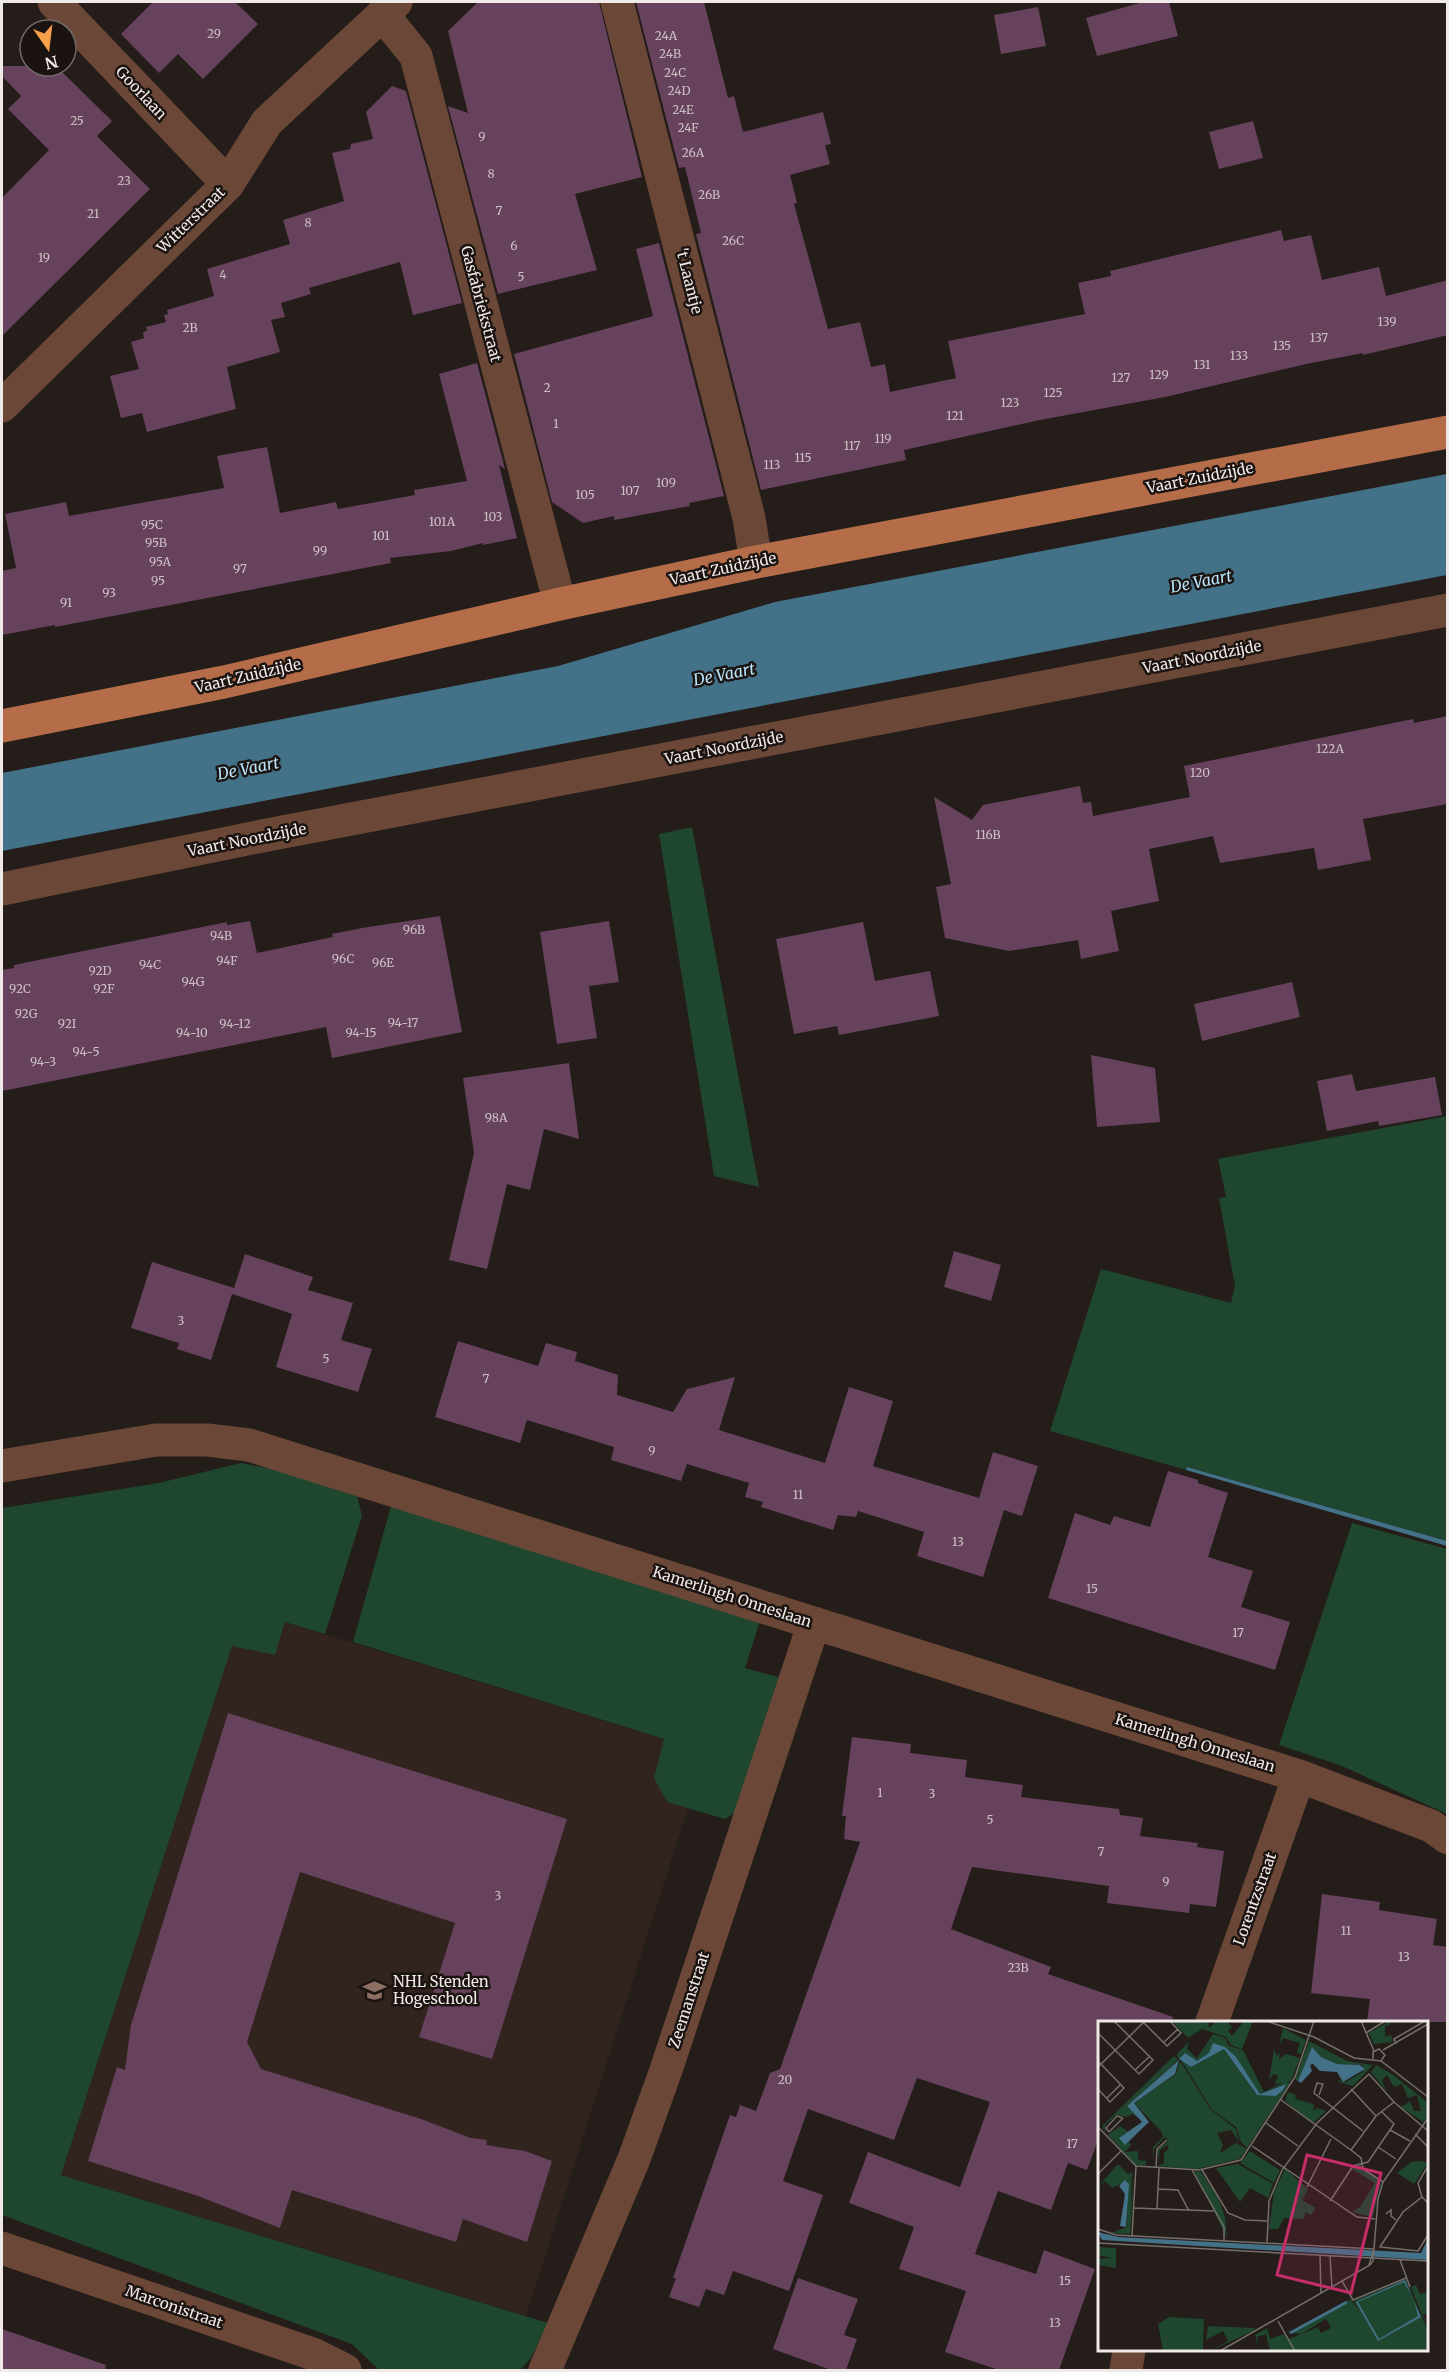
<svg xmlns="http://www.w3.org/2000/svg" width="1449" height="2372" font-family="Merriweather,serif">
  <rect width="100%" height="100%" fill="#241d19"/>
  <path fill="#31231d" d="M285 1622 664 1739 667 1802 688 1808 526 2316 61 2175 232 1645Z"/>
  <path fill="#1f462f" d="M692 827 759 1187 714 1176 659 834Z
    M1447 1116V1541L1188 1467 1186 1470 1050 1431 1101 1269 1231 1303 1235 1286 1219 1198 1226 1197 1218 1159Z
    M241 1463 282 1471 357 1495 362 1516 325 1634 285 1622 275 1655 232 1646 61 2175 548 2323 531 2358 520 2370H379L352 2344 2 2215V1508L159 1483Z
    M391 1506 760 1621 745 1668 782 1678 734 1813 725 1819 667 1802 654 1778 664 1739 353 1642Z
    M1352 1523 1447 1549V1814L1342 1766 1279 1745Z"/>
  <path fill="#427188" d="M1447 474V575L2 851V773L558 666 775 602Z
    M1187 1467 1447 1541V1546L1186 1470Z"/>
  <path fill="#66425c" d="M153 2H235L258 24 203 79 178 54 159 73 121 34Z
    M478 2H599L642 177 575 194 597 270 498 294 448 106 468 113 448 31Z
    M636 2H704L728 98 734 96 743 132 823 112 831 144 825 145 830 164 790 175 797 203 794 204 828 329 860 322 871 367 885 364 890 392 956 378 948 341 1085 314 1078 283 1111 276 1110 271 1281 230 1284 241 1311 235 1322 280 1379 267 1386 296 1448 280V335L1363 355V353L1306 364 1165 397 1040 420 904 450 906 460 761 490 696 234 701 233 685 167 679 168Z
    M1143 2H1169L1178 36 1097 56 1086 18Z
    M1038 7 1046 46 1001 54 994 15Z
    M2 66H56L112 121 97 136 150 189 2 336V198L49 150 8 109 21 96 2 76Z
    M392 86 406 91 462 303 413 315 400 262 309 288 311 294 281 303 285 317 271 320 280 352 227 367 236 409 147 432 142 413 121 418 110 376 139 369 131 342 144 338 143 332 147 331 146 327 166 322 164 315 168 314 167 310 214 296 207 269 290 244 283 220 344 201 332 153 350 149 351 144 373 139 366 112Z
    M1253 121 1263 158 1219 169 1209 132Z
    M659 243 724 496 689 503 690 506 614 520V516L583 523 552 502 514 354 653 316 636 249Z
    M477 363 505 469 499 465 517 538 483 545V543L451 551 390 558 391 563 55 627V625L2 635V571L16 568 5 514 66 502 69 516 224 488 217 456 267 447 280 513 336 502 338 509 415 495 414 490 467 481 439 374Z
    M1448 716V804L1363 819 1371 860 1318 870 1314 848 1220 863 1213 836 1149 849 1159 901 1111 911 1119 951 1081 959 1078 940 1009 951 945 938 936 887 951 884 934 797 972 820 983 805 1080 786 1083 803 1091 802 1093 816 1190 797 1184 766 1413 719 1414 723Z
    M440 916 462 1032 332 1058 326 1027 2 1091V970L14 968V965L227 922V925L250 921 257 953 333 937 332 934 362 928Z
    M609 921 619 982 589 986 597 1038 557 1044 540 932Z
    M863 922 875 981 930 971 939 1016 839 1035 837 1026 794 1034 776 939Z
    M1292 982 1300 1017 1202 1041 1194 1004Z
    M1091 1055 1155 1068 1160 1122 1097 1127Z
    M569 1063 579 1139 544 1129 530 1190 507 1184 487 1269 449 1260 474 1153 463 1078Z
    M1352 1074 1356 1091 1435 1077 1442 1115 1379 1126 1378 1121 1327 1131 1317 1081Z
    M954 1251 1001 1265 991 1301 944 1287Z
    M245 1254 313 1277 308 1290 353 1303 341 1340 372 1349 358 1392 276 1367 292 1314 232 1294 211 1360 177 1349 179 1343 131 1328 152 1262 234 1288Z
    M458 1341 538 1366 546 1343 577 1352 575 1361 618 1375 617 1395 673 1412 687 1389 735 1377 719 1430 825 1463 849 1387 893 1401 873 1466 979 1498 993 1452 1038 1466 1022 1516 1004 1510 983 1577 917 1556 924 1532 858 1511 856 1517 838 1515 833 1530 761 1507 763 1502 745 1497 749 1483 687 1464 681 1481 611 1460 614 1447 527 1420 520 1443 435 1417Z
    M1168 1471 1198 1480V1483L1228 1493 1208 1557 1253 1571 1241 1607 1290 1622 1275 1670 1048 1598 1075 1513 1110 1525 1114 1516 1150 1527Z
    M228 1713 567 1819 492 2059 419 2037 455 1923 300 1872 247 2042 261 2069 421 2119 471 2138 487 2140 486 2145 525 2151 552 2161 527 2242 463 2219 456 2242 292 2190 280 2228 198 2196 88 2161 117 2067 125 2070 131 2025Z
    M852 1737 911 1744 910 1753 967 1760 965 1777 1023 1785 1021 1797 1119 1809 1120 1815 1143 1818 1140 1836 1198 1843 1197 1847 1224 1851 1216 1907 1190 1904 1189 1913 1107 1903 1109 1886 972 1867 951 1929 1051 1967 1048 1974 1173 2017 1172 2022H1100V2135L1087 2170 1068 2163 1051 2210 998 2191 975 2254 1036 2274 1044 2250 1095 2269 1059 2370H999L945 2352 966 2291 899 2269 914 2227 849 2203 868 2152 960 2187 990 2102 917 2078 894 2140 808 2109 783 2181 823 2195 789 2291 733 2271 724 2295 706 2289 699 2307 669 2297 676 2278H673L730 2115 736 2117 740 2105 756 2111 770 2073 780 2069 860 1842 844 1839 846 1816H842Z
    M1322 1894 1380 1902 1379 1910 1437 1919 1433 1945 1448 1947V2022H1367L1370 1999 1311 1993Z
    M798 2278 858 2299 844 2335 857 2339 846 2370H831L773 2349Z
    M2 2329 106 2365 105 2370H2Z"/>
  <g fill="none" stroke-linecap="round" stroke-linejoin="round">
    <path stroke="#6a4736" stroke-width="33" d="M54 2 228 184
      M617 2 749 518 756 562
      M383 15 416 56 560 604
      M2 406 228 184 267 122 396 2
      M2 889 262 836 1448 610
      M2 1466 156 1440H207L249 1445 1299 1776 1431 1826 1448 1838
      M1212 2022 1299 1776
      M2 2248 313 2354 345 2370
      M545 2370 634 2159 666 2070 814 1623
      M1126 2370 1129 2350"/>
    <path stroke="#b56d49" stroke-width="33" d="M2 726 224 682 560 604 756 562 1448 432"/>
  </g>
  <defs>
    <symbol id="university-bare" viewBox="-9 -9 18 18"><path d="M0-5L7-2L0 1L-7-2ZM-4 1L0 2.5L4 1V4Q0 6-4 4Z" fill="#8d6e63" stroke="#1b1310" stroke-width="2.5" paint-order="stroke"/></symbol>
  </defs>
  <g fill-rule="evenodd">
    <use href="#university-bare" x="358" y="1974" width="33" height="33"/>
  </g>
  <g text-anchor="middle" stroke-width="5" stroke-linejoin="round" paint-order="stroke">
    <g font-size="12" fill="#cdbfc4">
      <text x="214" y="38">29</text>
      <text x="666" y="40">24A</text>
      <text x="670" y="58">24B</text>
      <text x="675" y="77">24C</text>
      <text x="679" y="95">24D</text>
      <text x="683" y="114">24E</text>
      <text x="77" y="125">25</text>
      <text x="688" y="132">24F</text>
      <text x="482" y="141">9</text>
      <text x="693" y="157">26A</text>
      <text x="491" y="178">8</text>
      <text x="124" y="185">23</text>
      <text x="709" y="199">26B</text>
      <text x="499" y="215">7</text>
      <text x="93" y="218">21</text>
      <text x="308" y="227">8</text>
      <text x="733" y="245">26C</text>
      <text x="514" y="250">6</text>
      <text x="44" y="262">19</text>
      <text x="223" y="279">4</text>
      <text x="521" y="281">5</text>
      <text x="1387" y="326">139</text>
      <text x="190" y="332">2B</text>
      <text x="1319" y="342">137</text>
      <text x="1282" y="350">135</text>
      <text x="1239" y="360">133</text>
      <text x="1202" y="369">131</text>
      <text x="1159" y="379">129</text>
      <text x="1121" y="382">127</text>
      <text x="547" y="392">2</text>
      <text x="1053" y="397">125</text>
      <text x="1010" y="407">123</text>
      <text x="955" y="420">121</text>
      <text x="556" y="428">1</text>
      <text x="883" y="443">119</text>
      <text x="852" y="450">117</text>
      <text x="803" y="462">115</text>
      <text x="772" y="469">113</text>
      <text x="666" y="487">109</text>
      <text x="630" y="495">107</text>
      <text x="585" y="499">105</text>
      <text x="493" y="521">103</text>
      <text x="442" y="526">101A</text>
      <text x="152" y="529">95C</text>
      <text x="381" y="540">101</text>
      <text x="156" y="547">95B</text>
      <text x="320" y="555">99</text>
      <text x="160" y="566">95A</text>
      <text x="240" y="573">97</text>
      <text x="158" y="585">95</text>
      <text x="109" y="597">93</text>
      <text x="66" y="607">91</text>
      <text x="1330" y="753">122A</text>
      <text x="1200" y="777">120</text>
      <text x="988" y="839">116B</text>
      <text x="414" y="934">96B</text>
      <text x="221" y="940">94B</text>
      <text x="343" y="963">96C</text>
      <text x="227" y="965">94F</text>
      <text x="383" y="967">96E</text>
      <text x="150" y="969">94C</text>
      <text x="100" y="975">92D</text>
      <text x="193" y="986">94G</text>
      <text x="20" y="993">92C</text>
      <text x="104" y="993">92F</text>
      <text x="26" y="1018">92G</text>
      <text x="403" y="1027">94-17</text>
      <text x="67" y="1028">92I</text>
      <text x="235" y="1028">94-12</text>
      <text x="192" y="1037">94-10</text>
      <text x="361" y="1037">94-15</text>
      <text x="86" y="1056">94-5</text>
      <text x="43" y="1066">94-3</text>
      <text x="496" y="1122">98A</text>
      <text x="181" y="1325">3</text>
      <text x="326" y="1363">5</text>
      <text x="486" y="1383">7</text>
      <text x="652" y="1455">9</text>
      <text x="798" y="1499">11</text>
      <text x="958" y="1546">13</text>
      <text x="1092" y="1593">15</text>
      <text x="1238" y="1637">17</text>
      <text x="880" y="1797">1</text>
      <text x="932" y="1798">3</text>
      <text x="990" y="1824">5</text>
      <text x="1101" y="1856">7</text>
      <text x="1166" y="1886">9</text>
      <text x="498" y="1900">3</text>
      <text x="1346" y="1935">11</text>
      <text x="1404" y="1961">13</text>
      <text x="1018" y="1972">23B</text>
      <text x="785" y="2084">20</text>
      <text x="1072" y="2148">17</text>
      <text x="1065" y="2285">15</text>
      <text x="1055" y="2327">13</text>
    </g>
    <g font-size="15" fill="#efe9e7" stroke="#1b1310">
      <text transform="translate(141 93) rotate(47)" y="5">Goorlaan</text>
      <text transform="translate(191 220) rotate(-44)" y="5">Witterstraat</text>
      <text transform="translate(689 281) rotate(76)" y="5">'t Laantje</text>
      <text transform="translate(481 304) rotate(75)" y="5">Gasfabriekstraat</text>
      <text transform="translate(1200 478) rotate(-11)" y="5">Vaart Zuidzijde</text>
      <text transform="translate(723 569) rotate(-12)" y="5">Vaart Zuidzijde</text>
      <text transform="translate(1202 657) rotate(-11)" y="5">Vaart Noordzijde</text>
      <text transform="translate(248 676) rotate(-13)" y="5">Vaart Zuidzijde</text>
      <text transform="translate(724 748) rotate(-11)" y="5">Vaart Noordzijde</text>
      <text transform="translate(247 840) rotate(-11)" y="5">Vaart Noordzijde</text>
      <text transform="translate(732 1597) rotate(18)" y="5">Kamerlingh Onneslaan</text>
      <text transform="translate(1195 1743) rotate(17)" y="5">Kamerlingh Onneslaan</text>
      <text transform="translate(1255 1899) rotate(-70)" y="5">Lorentzstraat</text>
      <text transform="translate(689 2000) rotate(-72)" y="5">Zeemanstraat</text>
      <text transform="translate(174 2307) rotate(19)" y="5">Marconistraat</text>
    </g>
    <g font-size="15" fill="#efe9e7" stroke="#1b1310" text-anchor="start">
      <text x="393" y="1987">NHL Stenden<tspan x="393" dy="17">Hogeschool</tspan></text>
    </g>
    <g font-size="16" font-style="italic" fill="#b9e6fd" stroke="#1b1310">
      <text transform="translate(1201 581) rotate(-11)" y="6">De Vaart</text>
      <text transform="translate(724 674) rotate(-11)" y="6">De Vaart</text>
      <text transform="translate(248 768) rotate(-11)" y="6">De Vaart</text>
    </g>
  </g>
  <g transform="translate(1098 2021)">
    <rect width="330" height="330" fill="#241d19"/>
    <path d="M74 0H110L111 7 119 0H129L134 6 130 10 134 15 146 0H155L144 28 133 24 128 16 104 8 90 17ZM292 0 291 5 287 4V16L293 14 295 21 276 23 271 12ZM185 7 208 19 203 33 199 32 202 22 185 17 181 25ZM115 13 127 17 131 25 145 29 166 71 188 60 192 62 149 127 143 121 138 106 114 89 83 39 93 46 126 28 158 73 178 75 187 63 162 73 127 26 99 40 87 32 81 38 78 34 91 20 89 28 99 37ZM211 20 249 40 275 44 255 65 241 61 240 59 248 61 264 51 265 44 239 43 223 36 214 26 200 60 197 58ZM176 29 179 35 182 31 181 38 188 33 202 37 193 60 177 63 180 55 176 53 171 59ZM76 35 80 39 29 85 40 97 34 93 30 96 18 94 7 104V112L4 105ZM82 40 113 89 138 108 141 121 133 109 119 112 125 124 122 132 138 122 149 128 141 138 99 148 59 145 66 142V132L71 127 69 124 62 129 61 140 60 128 71 120 67 116 56 128 55 144V126L65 116 63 110 36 82 78 53ZM278 44 294 53 330 82V95L325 101 303 86 312 80 316 90H323L319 74 310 77 304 63 296 66 289 54 284 59 288 70 273 51ZM190 71 198 74 197 78 216 83 215 90 219 87 228 90 215 102 187 80ZM22 105 31 111 25 113 33 124 27 131 40 130V139L48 140V144H38L10 114ZM152 130 182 149 176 162 142 142ZM322 140 330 142 316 163 299 152 313 141ZM20 143 30 153 34 151 33 186 37 146 32 213 13 212 29 206 30 160 14 167 7 160 0 166ZM140 143 175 163 170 177 152 167 142 181 118 147ZM262 144 283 162 275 196 254 191 262 186 277 162 254 148ZM187 148 210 168 204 179 218 187 213 194 207 191 206 198 186 197 180 208H171L176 171ZM96 150 103 151 120 177 127 196 129 217ZM0 226 18 227V247L0 244V238L14 237 0 234ZM308 258 330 311V330H172L168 313 159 316 160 326 157 314 169 307 172 318 186 313 191 318 220 306 223 312 233 307 228 298 203 313 188 311 200 309 253 278 261 291 256 280ZM318 264 322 273 330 271V293H325L330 309 313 266ZM71 296 106 298 105 330H65L60 303ZM110 305 156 307 157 309 112 330 130 320 125 310 108 319Z" fill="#1f462f"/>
    <path d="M115 22 127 26 138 36 162 73 188 63 185 69 178 75 159 74 126 28 93 46 81 38 87 32 99 40 111 32ZM214 26 223 36 239 43 262 44 267 48 245 61 239 51 222 50 215 43 212 44 214 50 203 62 200 60ZM81 39 77 53 36 82 51 101 27 124 21 117 44 101 29 85ZM27 159 31 163 28 206 22 205 27 173 21 165ZM0 211 20 216 323 232 330 218V239L4 219ZM307 259 313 274 306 261 260 281 281 318 320 295 316 280 323 296 280 320 258 281Z" fill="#427188"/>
    <path fill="none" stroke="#427188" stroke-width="3" d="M192 312 249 281"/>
    <path fill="none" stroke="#756f6b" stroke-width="1.5" d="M44 0 69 25 83 12 72 0M168 0 216 16 256 37 283 40 330 76M263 0 276 30M0 12 41 53 55 39 16 0M268 12 287 0M65 22 80 8M298 23 296 18 327 0M285 29 330 3M275 38V31L281 28 287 34 283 40M0 40 26 67 12 81 0 68M0 46 46 1M37 49 51 36M253 68 278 95M221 74 225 63 219 62 216 72 265 110M9 77 23 63M183 79 253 129 263 137 265 148 285 161M168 102 200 125M0 106 38 145M292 109 312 120M11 111 8 107 19 95 25 97M11 111 25 97M317 113 330 126M154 125 259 196 277 198M280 126 298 138M253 129 278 95 296 81M38 145 101 149 143 139 197 56 216 0M58 147 59 128 69 119M94 149 126 206V220M104 149 130 192 147 199 170 200M0 153 23 130M209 166 233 118M60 168 80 169 91 190M324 176 320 162 330 145M232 180 255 145 270 141 296 103 284 91M330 182 324 176 305 191 282 226 320 230 330 214M35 187 116 190M59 188 61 147M288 193 293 189V195L298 199M0 208 18 214 276 228 280 178 285 161 330 97M34 215 38 145M0 222 330 240M169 222 171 180 184 149 219 102 271 53 296 81 330 110M222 234 223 273M232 235 234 267M302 239 312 266M244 260 255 279 308 257M180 300 197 330M122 330 272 244 275 240 276 228 271 244"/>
    <path fill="#c62d69" fill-opacity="0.15" stroke="#c62d69" stroke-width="3" d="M209 134 283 152 253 272 179 254Z"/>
    <rect width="330" height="330" fill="none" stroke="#efe9e7" stroke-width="3"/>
  </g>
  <rect width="1449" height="2372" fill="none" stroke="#efe9e7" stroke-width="6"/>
  <g transform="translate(48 48) rotate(166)"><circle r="28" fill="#1b1310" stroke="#706966" stroke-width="1.5"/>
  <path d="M0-4.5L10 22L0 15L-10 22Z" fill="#f8a14a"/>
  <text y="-9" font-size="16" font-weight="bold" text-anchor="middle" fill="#efe9e7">N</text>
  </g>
</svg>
